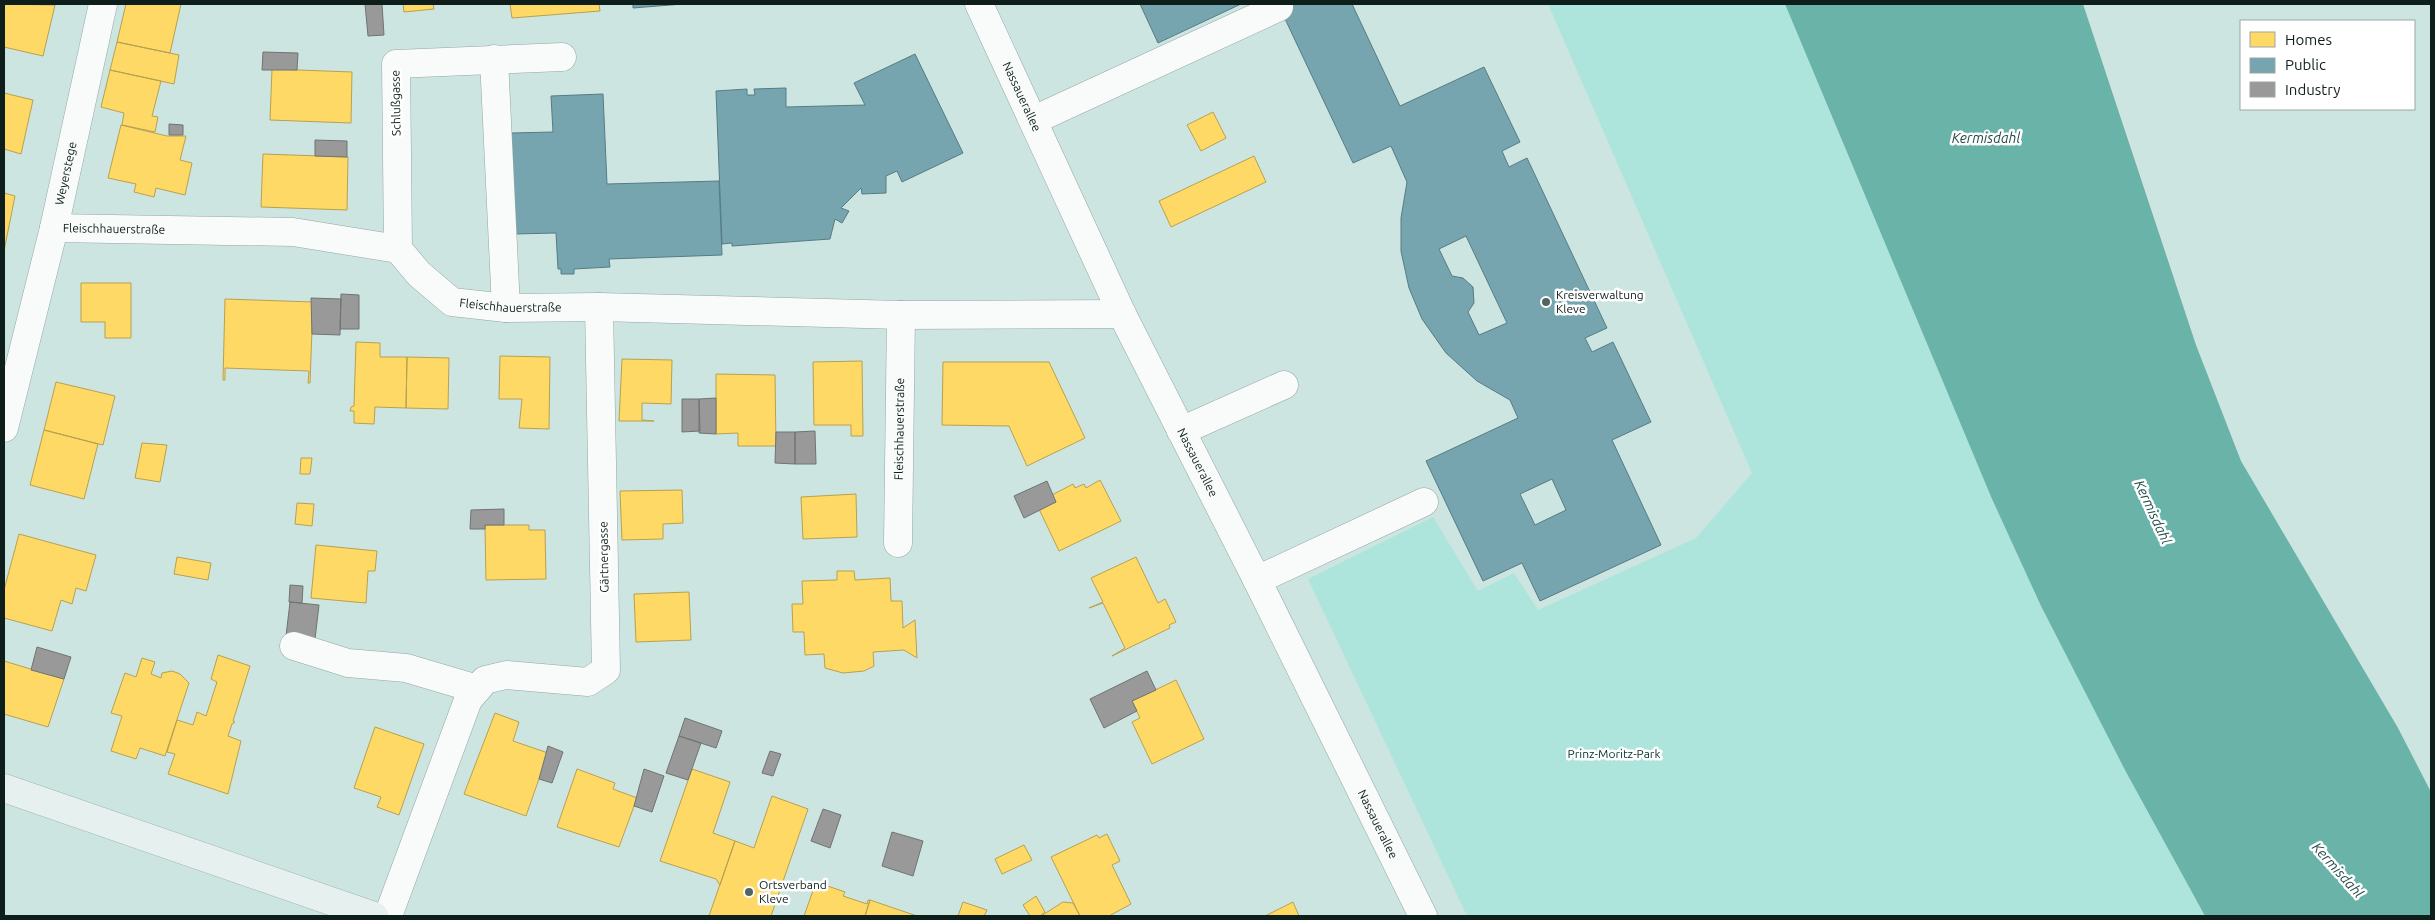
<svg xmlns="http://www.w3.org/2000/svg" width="2435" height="920" font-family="Ubuntu,sans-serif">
  <rect width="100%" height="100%" fill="#cde5e1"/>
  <path fill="#ade5dc" d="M1548 4H1785L1992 499 2041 606 2126 772 2205 916H1467L1308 579 1433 517 1478 591 1514 573 1538 610 1696 538 1752 473Z"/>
  <path fill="#6ab3a8" d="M1785 4H2083L2196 345 2241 461 2398 728 2431 792V916H2205L2126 772 2041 606 1992 499Z"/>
  <path fill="#ffd966" stroke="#b6a150" d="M4 4 55 5 43 56 4 47Z
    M126 4H181L170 53 117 42Z
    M403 4H433L434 9 404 12Z
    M510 4H599L600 11 512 18Z
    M117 42 179 55 174 84 110 70Z
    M272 69 352 72 351 123 270 120Z
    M110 70 161 81 152 116 158 117 155 132 122 125 124 113 101 107Z
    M4 93 33 100 21 154 4 149Z
    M1213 112 1226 138 1201 151 1187 125Z
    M121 125 167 136H186L180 160 192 163 185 195 156 188 154 197 134 192 136 184 108 178Z
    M263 154 348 157 347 210 261 207Z
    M1254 156 1266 182 1171 227 1159 201Z
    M4 193 15 196 4 251Z
    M81 283H131V338H105V322H81Z
    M225 299 313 302 310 383H308L309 371 225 368V380H223Z
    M356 342 380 343V357H407L406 408 375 407 374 424 354 423V411H350L351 407 354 406Z
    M500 356 550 357 549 429 519 428 522 399H499Z
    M407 357 449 358 448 409 406 408Z
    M622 359 672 360 671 404 642 403V420L654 421H619Z
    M862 361 863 436H851V425H814L813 362Z
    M943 362H1049L1085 438 1027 466 1009 426 942 425Z
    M716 374 775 375 776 446H738V433L716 434Z
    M56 382 115 396 103 445 44 430Z
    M44 430 98 444 84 499 30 485Z
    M142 443 167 445 160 482 135 478Z
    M301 458H312L310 474H300Z
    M1100 480 1121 521 1059 551 1039 509 1056 502 1052 495 1073 484 1075 488 1084 484 1086 488Z
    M682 490 683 523 663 524V539L622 540 620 491Z
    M856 494 857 537 803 539 801 497Z
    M297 503 314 504 312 526 295 524Z
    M485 525H529V530H545L546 579 486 580Z
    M19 534 96 555 86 591 76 588 72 604 61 600 52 631 4 618V590Z
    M316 545 377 551 375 571H368L366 603 311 598Z
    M177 557 211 563 208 580 174 574Z
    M1136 557 1158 603 1165 599 1176 622 1169 625 1170 628 1112 656 1125 648 1103 603 1089 608 1103 602 1091 578Z
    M837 571H854L855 580 890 578 891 601H902L903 628 915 620 917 658 904 650 873 652 874 666 864 671 843 673 825 668 824 654 805 655 804 632H793L792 604H803L802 581 837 580Z
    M689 592 691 640 636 642 634 594Z
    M218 655 250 666 233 721 235 722 232 724 228 736 241 741 228 794 168 774 175 754 167 752 177 720 193 725 197 712 206 716 217 682 211 679Z
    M142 658 155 662 151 674 161 678 162 673 172 671 180 674 189 683 165 756 140 748 136 759 111 751 122 716 111 713 125 673 136 677Z
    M4 661 64 679 48 727 4 714Z
    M1176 680 1204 739 1152 764 1132 722 1140 718 1132 701Z
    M495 713 519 722 513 741 548 753 526 816 464 794Z
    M375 727 424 744 399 815 377 807 381 797 354 788Z
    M577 769 615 783 613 789 637 798 619 847 557 827Z
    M692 769 730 782 713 833 735 841 720 885 716 879 660 861Z
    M772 796 808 809 771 916H709L735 841 754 848Z
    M1107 834 1120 861 1112 865 1131 904 1109 916H1080L1051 857 1097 835 1099 838Z
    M1024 845 1032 860 1002 874 995 859Z
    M816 882 845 892 843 896 867 904 868 900H870L865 916H804Z
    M1036 896 1045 912 1040 916H1030L1023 905Z
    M870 900 917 916H865Z
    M963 902 987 910 984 916H958Z
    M1063 902 1073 903 1080 916H1041Z
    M1293 902 1299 916H1265Z"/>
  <path fill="#76a5af" stroke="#567c83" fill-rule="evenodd" d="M633 4H683L633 8Z
    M1140 4H1241L1158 43Z
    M1278 4H1352L1400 106 1484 67 1520 142 1502 151 1509 167 1527 158 1607 328 1585 338 1592 352 1613 342 1651 422 1612 440 1661 545 1540 601 1522 563 1483 581 1426 461 1518 418 1510 400 1477 381 1446 353 1422 319 1409 288 1401 251V218L1407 182 1391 146 1353 163ZM1466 236 1507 323 1479 335 1468 312 1474 303 1473 287 1463 278 1452 276 1439 249ZM1552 479 1566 510 1535 525 1520 494Z
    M915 54 963 153 902 182 897 171 886 176V193L862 194 861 188 841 208 849 211 842 223 835 219 830 239 732 246V243L722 244 716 91 747 89V95H755L754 89 786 88V107L865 105 854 83Z
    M603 94 607 184 719 181 722 255 609 259 610 267 574 269V274H561V269H558L556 233 514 234 511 133 553 132 551 96Z"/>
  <path fill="#999" stroke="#6f7473" d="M365 4H382L384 35 368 36Z
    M263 52 298 53 297 70H262Z
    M169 124 183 125V135H169Z
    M315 140 347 141V157L315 156Z
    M341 294 359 295V329H340Z
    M311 298 341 299 340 335 312 334Z
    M716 398V434L699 433V399Z
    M682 399H699L700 431 682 432Z
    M815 431 816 464H795V432Z
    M776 432H795V464L775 463Z
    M1047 481 1056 502 1024 518 1014 496Z
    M504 509V525H485V529H470L471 510Z
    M290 585 303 586 302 603 289 602Z
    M290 602 319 605 315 639 286 636Z
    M37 647 71 657 64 679 31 670Z
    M1147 671 1156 690 1132 701 1137 711 1104 728 1090 699Z
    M685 718 722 731 716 748 679 736Z
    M679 736 701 743 688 780 666 773Z
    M548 746 563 752 552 783 539 779Z
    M770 751 781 754 773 776 762 773Z
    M644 769 664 776 652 812 634 806Z
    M823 809 841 815 830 848 811 841Z
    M892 832 923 841 913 876 882 866Z"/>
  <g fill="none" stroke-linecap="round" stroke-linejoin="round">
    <defs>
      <g id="minor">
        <path id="s1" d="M979 4 1122 314 1257 580 1423 916"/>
        <path d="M494 59 506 308"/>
        <path d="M1034 120 1279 7"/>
        <path id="s2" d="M54 228 293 232 398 249 419 274 452 302 506 308 599 307 901 315 1122 314"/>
        <path d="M398 249 396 64 562 57"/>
        <path id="s3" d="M4 428 54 228 103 4"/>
        <path d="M1181 431 1284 385"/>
        <path id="s4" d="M898 543 901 315"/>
        <path d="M1257 580 1424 502"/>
        <path d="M294 646 348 663 406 668 477 689"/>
        <path d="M388 916 468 700 485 680 506 675 588 682 606 670 599 307"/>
      </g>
      <path id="major" d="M4 788 374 916"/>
    </defs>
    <use href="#minor" stroke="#94a6a3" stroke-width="29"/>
    <use href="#major" stroke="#9db5b1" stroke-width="29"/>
    <use href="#minor" stroke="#f8fbfa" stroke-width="28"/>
    <use href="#major" stroke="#e6f1ef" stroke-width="28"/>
  </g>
  <g fill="#506460" stroke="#fff" stroke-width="2">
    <circle cx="1546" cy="302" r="5"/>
    <circle cx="749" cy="892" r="5"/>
  </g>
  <g text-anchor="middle" stroke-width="5" stroke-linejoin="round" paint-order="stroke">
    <g font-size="12" fill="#0d1e1b" stroke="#fff">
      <text dy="4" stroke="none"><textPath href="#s1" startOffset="102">Nassauerallee</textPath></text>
      <text transform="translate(396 103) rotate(-91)" y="4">Schlußgasse</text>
      <text dy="4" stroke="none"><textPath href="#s3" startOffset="262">Weyerstege</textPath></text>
      <text dy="4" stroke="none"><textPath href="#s2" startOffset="60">Fleischhauerstraße</textPath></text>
      <text dy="4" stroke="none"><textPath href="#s2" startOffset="480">Fleischhauerstraße</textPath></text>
      <text dy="4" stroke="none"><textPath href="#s4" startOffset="114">Fleischhauerstraße</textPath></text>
      <text dy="4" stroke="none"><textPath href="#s1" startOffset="508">Nassauerallee</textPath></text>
      <text transform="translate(604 557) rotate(-91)" y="4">Gärtnergasse</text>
      <text dy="4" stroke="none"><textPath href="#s1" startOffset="912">Nassauerallee</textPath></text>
    </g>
    <g font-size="12" fill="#0d1e1b" stroke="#fff" text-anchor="start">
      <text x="1556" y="299">Kreisverwaltung<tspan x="1556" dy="14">Kleve</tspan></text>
      <text x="759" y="889">Ortsverband<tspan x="759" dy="14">Kleve</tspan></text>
    </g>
    <g font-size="12" fill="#02302b" stroke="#fff">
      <text x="1614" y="758">Prinz-Moritz-Park</text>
    </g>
    <g font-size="14" font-style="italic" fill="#234d47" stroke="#fff">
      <text x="1986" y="143">Kermisdahl</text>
      <text transform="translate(2153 512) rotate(65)" y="5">Kermisdahl</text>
      <text transform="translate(2338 870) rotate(48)" y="5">Kermisdahl</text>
    </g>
  </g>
  <rect width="2435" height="920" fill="none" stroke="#0d1e1b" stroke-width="10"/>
  <rect x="2240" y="20" width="175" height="90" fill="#ffffff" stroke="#9ea5a4"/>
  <rect x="2250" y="32" width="25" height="15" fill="#ffd966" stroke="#9ea5a4"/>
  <text x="2285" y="45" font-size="15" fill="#0d1e1b">Homes</text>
  <rect x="2250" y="58" width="25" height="15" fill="#76a5af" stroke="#9ea5a4"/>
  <text x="2285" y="70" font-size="15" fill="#0d1e1b">Public</text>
  <rect x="2250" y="82" width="25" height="15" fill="#999999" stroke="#9ea5a4"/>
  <text x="2285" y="95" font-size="15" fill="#0d1e1b">Industry</text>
</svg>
